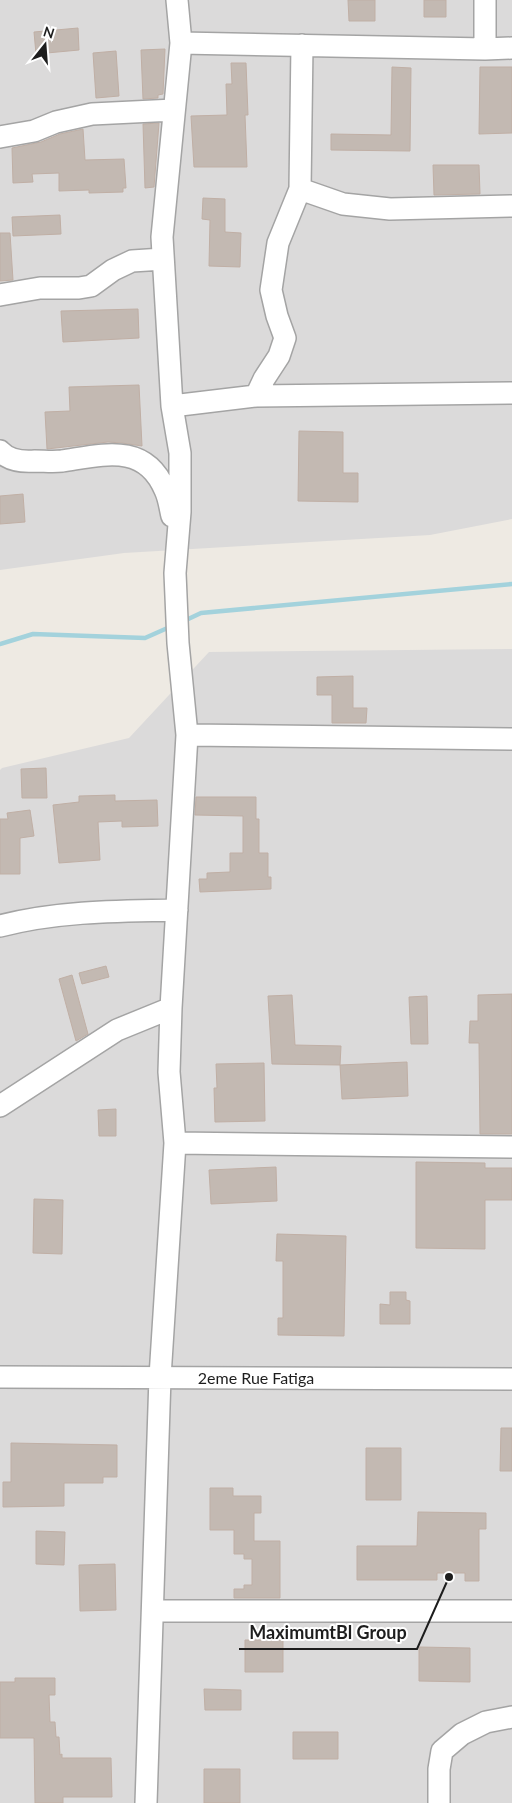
<svg xmlns="http://www.w3.org/2000/svg" width="512" height="1803" font-family="Lato,sans-serif">
  <rect width="100%" height="100%" fill="#eeeae3"/>
  <path fill="#dbdada" d="M0 0H512V519L430 535 124 553 0 570Z
    M512 649V1803H0V770L2 768 129 738 209 652Z"/>
  <g fill="none" stroke-linecap="round" stroke-linejoin="round">
    <path stroke="#a3d2dc" stroke-width="4.5" d="M184 621 201 613 512 584
      M0 644 33 634 145 638 172 626"/>
  </g>
  <path fill="#c3b9b2" stroke="#c0afa5" d="M348 0H375V21H349Z
    M424 0H446V17H424Z
    M78 28 79 50 36 54 34 32Z
    M165 49 163 94 158 95V98L143 99 141 50Z
    M116 51 119 96 96 98 93 53Z
    M231 63H246L248 115H245L247 167H194L191 116 227 115 226 84H232Z
    M392 67 411 68 410 151 331 150V134L391 135Z
    M480 67H512V133L479 134Z
    M159 123 154 187 145 188 143 124Z
    M83 129 85 160 124 159 126 188H123V192L89 193V190L59 191V173L32 174 33 182 13 183 12 148 41 142 60 134Z
    M433 165H479L480 194 434 195Z
    M203 198 225 199V232L241 233 240 267 209 266 210 220 202 219Z
    M60 215 61 234 13 236 12 217Z
    M0 233H10L13 280 0 281Z
    M138 309 139 338 63 342 61 311Z
    M139 385 142 446 122 443 108 442 47 449 45 412 70 411 69 387Z
    M299 431 343 432V473H358V502L298 501Z
    M23 494 25 522 0 524V496Z
    M353 676V708H367L366 723H332V695H317V677Z
    M46 768 47 798H22L21 769Z
    M115 795V801L157 800 158 826 122 827V821L98 822 100 860 59 863 53 805 79 802V796Z
    M196 797H256V819H259V853H268V877H271V889L200 892 199 879H207V873L230 872V853H243V816L195 815Z
    M30 810 34 836 20 838V874H0V819H8L7 813Z
    M106 966 109 977 82 984 79 973Z
    M72 975 88 1034 76 1041 59 979Z
    M512 994V1134H480L479 1043H469L470 1021H478V995Z
    M292 995 295 1045 341 1046 340 1065 272 1064 268 996Z
    M427 996 428 1044H411L409 997Z
    M407 1062 408 1096 342 1099 340 1065Z
    M264 1063 265 1121 215 1122 214 1088H217L216 1064Z
    M116 1109V1136H99L98 1110Z
    M416 1162 485 1163V1168H512V1200H485V1249L416 1248Z
    M276 1167 277 1201 211 1204 209 1170Z
    M34 1199 63 1200 62 1254 33 1253Z
    M277 1234 346 1236 344 1336 278 1335V1318H283V1261H276Z
    M390 1292H406V1300L410 1301V1324H380V1304L390 1305Z
    M501 1428H512V1471H500Z
    M11 1443 117 1445V1477H103V1483H64V1506L3 1507V1482H11Z
    M366 1448H401V1500H366Z
    M210 1488H233V1496H261V1513H254V1541H280V1598H234V1589H244V1585H252V1559H244V1554H234V1530H210Z
    M418 1512 486 1513V1529H479V1581H465V1573H437V1580H357V1546H417Z
    M36 1531 65 1532 64 1565 36 1564Z
    M115 1564 116 1610 80 1611 79 1565Z
    M245 1640H283V1672H245Z
    M419 1647 470 1648V1682L419 1681Z
    M15 1678H55V1695H49L50 1722H55L56 1737H59L60 1755 62 1754V1758H111L112 1797H63V1803H35L34 1738H0V1682H15Z
    M204 1689 241 1690V1710H205Z
    M293 1732H338V1759H293Z
    M204 1769H240V1803H204Z"/>
  <g fill="none" stroke-linecap="round" stroke-linejoin="round">
    <defs>
      <path id="minor" d="M181 43 485 49 512 48
        M485 49V0
        M0 137 34 131 56 122 92 114 174 110
        M300 189 343 204 390 209 512 206
        M0 295 40 288H79L91 286 113 270 132 261 163 259
        M256 396 264 379 279 356 285 338 277 316 271 290 278 243 300 189 302 45
        M172 406 256 396 512 393
        M0 451C9 461 22 462 35 461 44 461 53 462 62 461 103 455 145 442 165 490 169 498 170 508 172 516
        M187 735 512 739
        M0 926C57 911 118 911 177 910
        M0 1106 117 1030 171 1008
        M175 1143 512 1147
        M0 1377 512 1379
        M153 1611H512
        M146 1803 160 1377 175 1143 169 1072 171 1008 187 735 178 643 175 573 180 512V453L172 406 162 237 181 43 177 0
        M439 1803V1769L442 1751 462 1734 486 1722 512 1717"/>
    </defs>
    <use href="#minor" stroke="#a4a4a4" stroke-width="24"/>
    <use href="#minor" stroke="#fff" stroke-width="21"/>
  </g>
  <g text-anchor="middle" stroke-width="4" stroke-linejoin="round" paint-order="stroke">
    <g font-size="16" fill="#1d1d1d" stroke="#fff">
      <text x="256" y="1384">2eme Rue Fatiga</text>
    </g>
  </g>
  <path fill="none" stroke="#1d1d1d" stroke-width="2" d="M449 1577L417 1649H239"/>
  <circle fill="#1d1d1d" stroke="#fff" stroke-width="2" cx="449" cy="1577" r="5"/>
  <g font-size="18" text-anchor="middle" font-weight="bold" fill="#1d1d1d" stroke="#fff" stroke-width="4" stroke-linejoin="round" paint-order="stroke">
    <text x="328" y="1639">MaximumtBl Group</text>
  </g>
  <g transform="translate(45 45) rotate(17)" stroke="#ffffff" stroke-width="4" paint-order="stroke">
  <path d="M0-4L9 19L0 12L-9 19Z" fill="#1d1d1d"/>
  <text y="-8" font-size="14" font-weight="bold" text-anchor="middle" fill="#1d1d1d">N</text>
  </g>
</svg>
